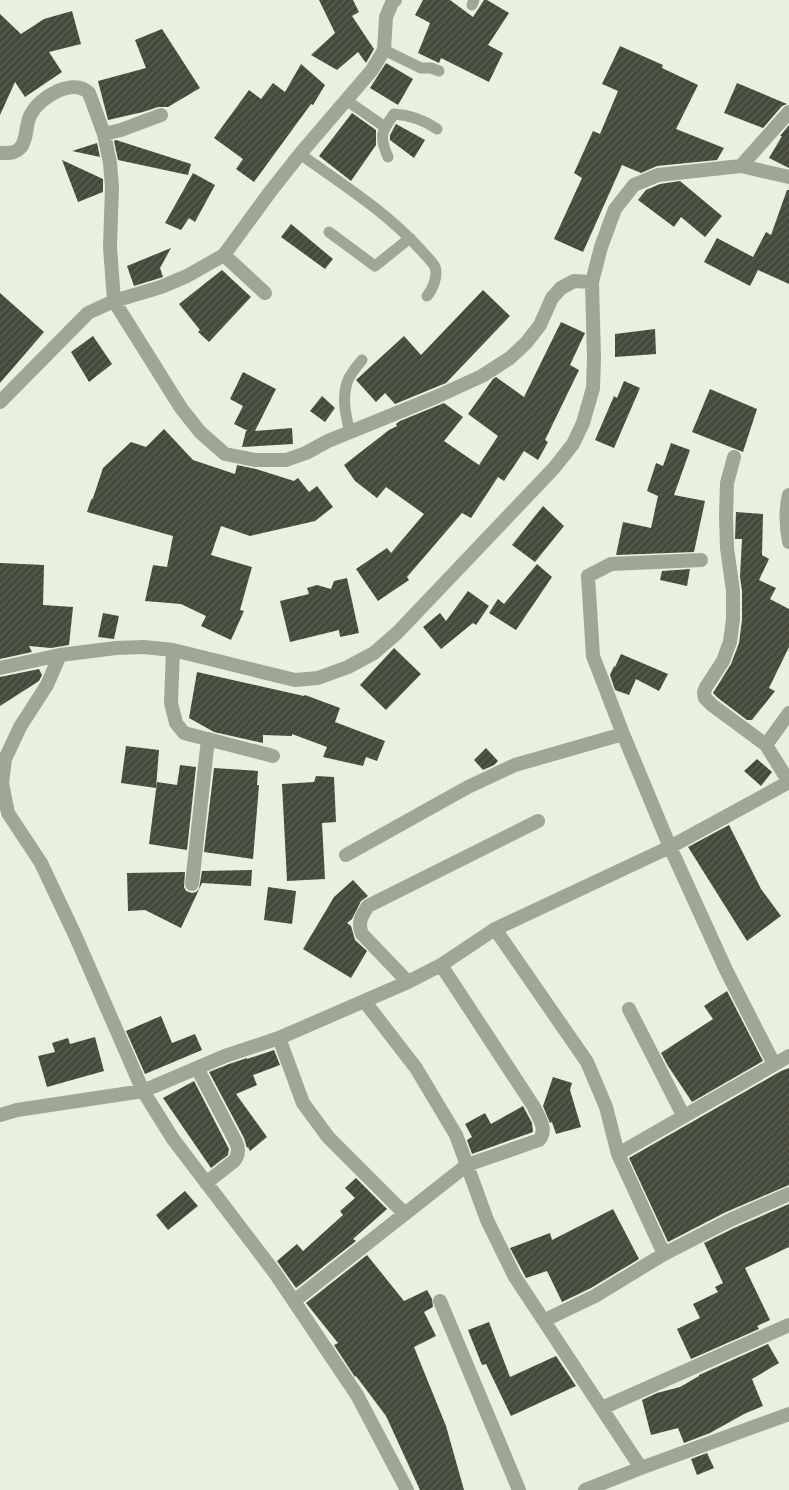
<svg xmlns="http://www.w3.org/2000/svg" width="789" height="1490" font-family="Montserrat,sans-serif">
  <defs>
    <pattern id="building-hatch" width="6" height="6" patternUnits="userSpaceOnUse" patternTransform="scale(1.25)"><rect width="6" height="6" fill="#44493c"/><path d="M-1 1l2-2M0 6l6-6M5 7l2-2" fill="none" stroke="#5c6156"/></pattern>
  </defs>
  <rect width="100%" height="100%" fill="#eaf0e0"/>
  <path fill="url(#building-hatch)" d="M319 0H353L359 12 352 16 374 49 366 63 358 52 337 70 311 55 335 33Z
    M423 0H450L473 17 484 0H487L509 13 488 45 503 53 489 82 441 58 439 63 418 53 430 23 415 15Z
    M72 11 81 44 49 52 62 72 25 97 15 82 0 115V14L21 34 44 19Z
    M162 29 200 88 168 107H158L143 112 108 120 98 81 146 68 135 40Z
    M620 46 663 65 662 68 698 85 676 129 724 148 717 160 657 166 641 173 622 165 583 252 554 239 582 178 574 173 593 131 600 134 618 91 602 84Z
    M386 63 413 79 398 105 370 88Z
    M301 64 325 85 313 105 311 104 254 182 236 169 243 159 214 138 249 90 261 99 273 83 285 92Z
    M737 83 787 104 782 106 763 128 724 113Z
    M352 113 376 130V145L351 181 319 156Z
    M396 124 425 140 414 158 390 140V135Z
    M789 125V168L769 158 782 136H780Z
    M116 140 191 164 188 175 118 160 114 141Z
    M97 143 100 157 72 151Z
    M62 160 103 179V192L78 202Z
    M193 173 215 185 195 222 189 218 181 230 165 223Z
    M680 181 722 216 705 237 681 217 674 227 638 200 646 190 660 184Z
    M787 190H789V284L758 270 750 286 704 262 717 238 753 257 766 232 771 235Z
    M291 224 333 259 325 269 281 237Z
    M171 248 160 268 163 277 134 286 127 266Z
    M222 270 251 297 209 342 198 332 200 330 179 304Z
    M483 290 510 316 446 383 395 404 385 393 376 402 356 380 404 336 421 355Z
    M0 293 44 332 0 383Z
    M561 322 585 333 570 365 579 370 545 440 548 442 538 460 524 451 504 481 498 477 471 518 462 513 407 577 409 580 378 601 356 569 387 548 391 553 424 514 386 487 377 498 355 481 344 465 389 430 397 426 396 424 400 421 444 403 463 417 444 441 479 465 498 436 468 414 493 379 496 377 524 397Z
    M655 329 656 354 615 357V334Z
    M93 336 112 364 89 382 71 352Z
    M243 372 276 389 255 431 292 428 293 444 242 447 246 431H248L234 424 243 406 230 399Z
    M624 381 640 388 614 448 595 440 614 396 617 398Z
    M710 389 757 409 743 452 692 432Z
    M322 396 335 408 325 422 310 411Z
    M164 429 193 460 235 474 237 465 256 469 294 481 298 478 309 492 317 486 333 507 315 521 250 536 221 526 211 555 252 567 240 610 244 611 231 640 201 626 206 616 181 604 145 601 153 565 167 567 173 536 87 512 91 500 93 498 103 468 131 442 146 447Z
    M671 443 690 450 674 495 705 501 694 552 616 555 623 522 651 528 658 496 647 491 656 463 663 466Z
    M543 506 564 526 535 562 512 545Z
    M736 512 763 514 762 555 769 559 759 580 776 588 770 599 789 609V647L769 688 775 691 752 720H747L718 698 713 693 731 664 739 643 742 620V591L740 577 742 539H735Z
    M0 563 44 565 43 605 73 607 69 645 51 648 29 646 32 652 0 659Z
    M537 564 552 577 516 630 489 613 498 599 504 604Z
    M690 569 687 586 660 580 662 571Z
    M347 578 359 633 340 637 339 630 290 642 280 601 309 594 307 588 317 585 331 589 334 581Z
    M468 591 489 606 476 625 473 623 441 649 423 627 440 613 446 621Z
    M103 613 119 616 114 639 98 637Z
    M394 648 421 674 386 710 360 685Z
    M621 654 668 674 659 691 636 679 629 695 615 690 610 675 614 666 615 667Z
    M39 669 42 675 39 681 0 706V677Z
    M197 672 304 696 305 695 340 708 335 722 385 741 377 761 366 757 363 766 323 757 327 747 292 734V736L263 735V743L214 732 189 718Z
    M126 746 159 750 156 788 121 783Z
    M486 748 498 761 494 765 483 770 474 760Z
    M757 759 772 772 761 786 744 771Z
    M180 765 196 767 187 850 149 844 157 782 177 785Z
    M214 768 258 771 257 785H259L253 859 204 852Z
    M316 776 334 777 336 822 322 823 325 879 287 881 282 784 314 782Z
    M729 825 761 889 781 916 747 941 688 847Z
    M252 870 251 886 202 883 181 928 145 910 128 911 127 873 185 872 184 887 186 891 192 893 196 892 199 889 202 871Z
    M353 880 368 896 361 901 352 919 347 923 351 926 355 940 367 951 351 978 303 949 334 897Z
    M268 887 296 891 292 924 264 920Z
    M727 991 763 1061 692 1102 668 1066 661 1053 713 1019 704 1006Z
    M161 1016 172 1043 195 1034 202 1050 145 1074 126 1031Z
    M95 1037 104 1071 47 1087 38 1056 55 1052 52 1043 68 1038 70 1044Z
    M274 1050 280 1065 253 1075 257 1085 236 1094 267 1137 250 1151 248 1147 247 1148 244 1138 209 1072 229 1064 247 1058V1059Z
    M789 1068V1185L726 1212 668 1242 629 1158 781 1071Z
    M553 1077 572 1083 570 1090 581 1127 556 1134 552 1122 550 1123 543 1106Z
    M194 1081 229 1149 228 1155 211 1168 163 1098Z
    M523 1106 532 1123 533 1132 472 1154 467 1140 472 1137 465 1124 485 1113 491 1124Z
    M356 1178 387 1209 353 1239 356 1241 296 1288 277 1261 297 1244 303 1251 343 1215 340 1211 355 1198 345 1188Z
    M185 1191 198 1206 168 1230 156 1215Z
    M789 1204V1247L745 1268 770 1320 757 1326 759 1329 691 1359 677 1329 700 1318 693 1304 718 1292 715 1287 723 1283 704 1243 734 1228Z
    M613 1209 639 1259 591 1288 562 1302 547 1271 526 1278 510 1248 550 1233 552 1240Z
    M367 1255 404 1301 427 1290 432 1299 433 1307 424 1312 436 1336 414 1347 446 1426 464 1490H420L386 1416 356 1376 355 1377 334 1345 338 1343 306 1303Z
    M489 1322 510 1377 556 1356 576 1386 511 1416 486 1364 482 1365 468 1330Z
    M768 1344 779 1363 752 1379 763 1406 744 1414 710 1433 684 1443 678 1428 651 1435 642 1400 657 1393 680 1387 699 1376V1375Z
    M707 1453 714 1468 697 1475 691 1459Z"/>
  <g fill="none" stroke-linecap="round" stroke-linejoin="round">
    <path stroke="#a0a695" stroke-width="11" d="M472 5 474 0
      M384 50 421 68H431L439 71
      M346 100 385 127
      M300 154C342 184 385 211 420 249 425 255 432 261 435 267 438 276 433 289 427 296
      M388 157C379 136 381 132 394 114 409 115 424 120 437 129
      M329 232 375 266 410 238
      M350 433C346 416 341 398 348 380 351 373 357 366 362 360"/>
    <path stroke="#a0a695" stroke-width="14" d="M104 134 121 130 161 115
      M0 153C8 153 15 154 21 147 28 138 25 124 31 114 40 97 73 77 89 93L104 134 110 163 112 187 110 247 114 301 181 408 200 432 225 454 255 460H286L306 453 328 441 436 397 482 376 510 358 526 343 540 325 552 298 561 288 574 281 592 282
      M741 166 789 112
      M224 255 265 293
      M0 402 88 313 114 301 161 287 187 276 224 255 270 192 300 154 372 70 384 50 386 17 392 3 395 0
      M734 457 727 483 726 516 727 548 733 591V619L730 642 723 661 706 687 704 692 705 698 712 705 766 745 789 782
      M789 495C785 511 786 526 789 542
      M701 560 611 564 588 576 593 656 623 734 670 847 726 970 774 1064
      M173 650 171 703 176 723 184 733 273 756
      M60 655 47 685 20 727 5 759 2 783 8 813 41 863 75 935 143 1091 173 1139 275 1273 357 1395 407 1490
      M0 668 60 655 116 648 144 647 173 650 295 680 318 678 348 667 374 653 398 632 554 468 573 444 583 423 593 388 594 358 592 282 601 247 615 209 634 185 658 175 741 166 789 177
      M766 745 789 713
      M346 855 468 787 515 765 623 734
      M192 884 208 739
      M495 929 587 1062 606 1107 618 1154 664 1254
      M408 982 362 934C357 923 362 915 368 906L538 821
      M365 1002 416 1068 456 1135 487 1220 515 1277 641 1468
      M629 1009 683 1115
      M279 1038 303 1103 328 1137 405 1214
      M197 1068 236 1142C239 1149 239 1155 234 1161L206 1183
      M0 1115 17 1110 143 1091 225 1056 279 1038 408 982 441 965 495 929 670 847 789 782
      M618 1154 789 1056
      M294 1301 467 1165 539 1140C548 1129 539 1119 534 1107L441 965
      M440 1301 519 1490
      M545 1320 595 1296 664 1254 730 1220 789 1194
      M602 1408 789 1325
      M585 1490 641 1468 789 1414"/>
  </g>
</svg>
